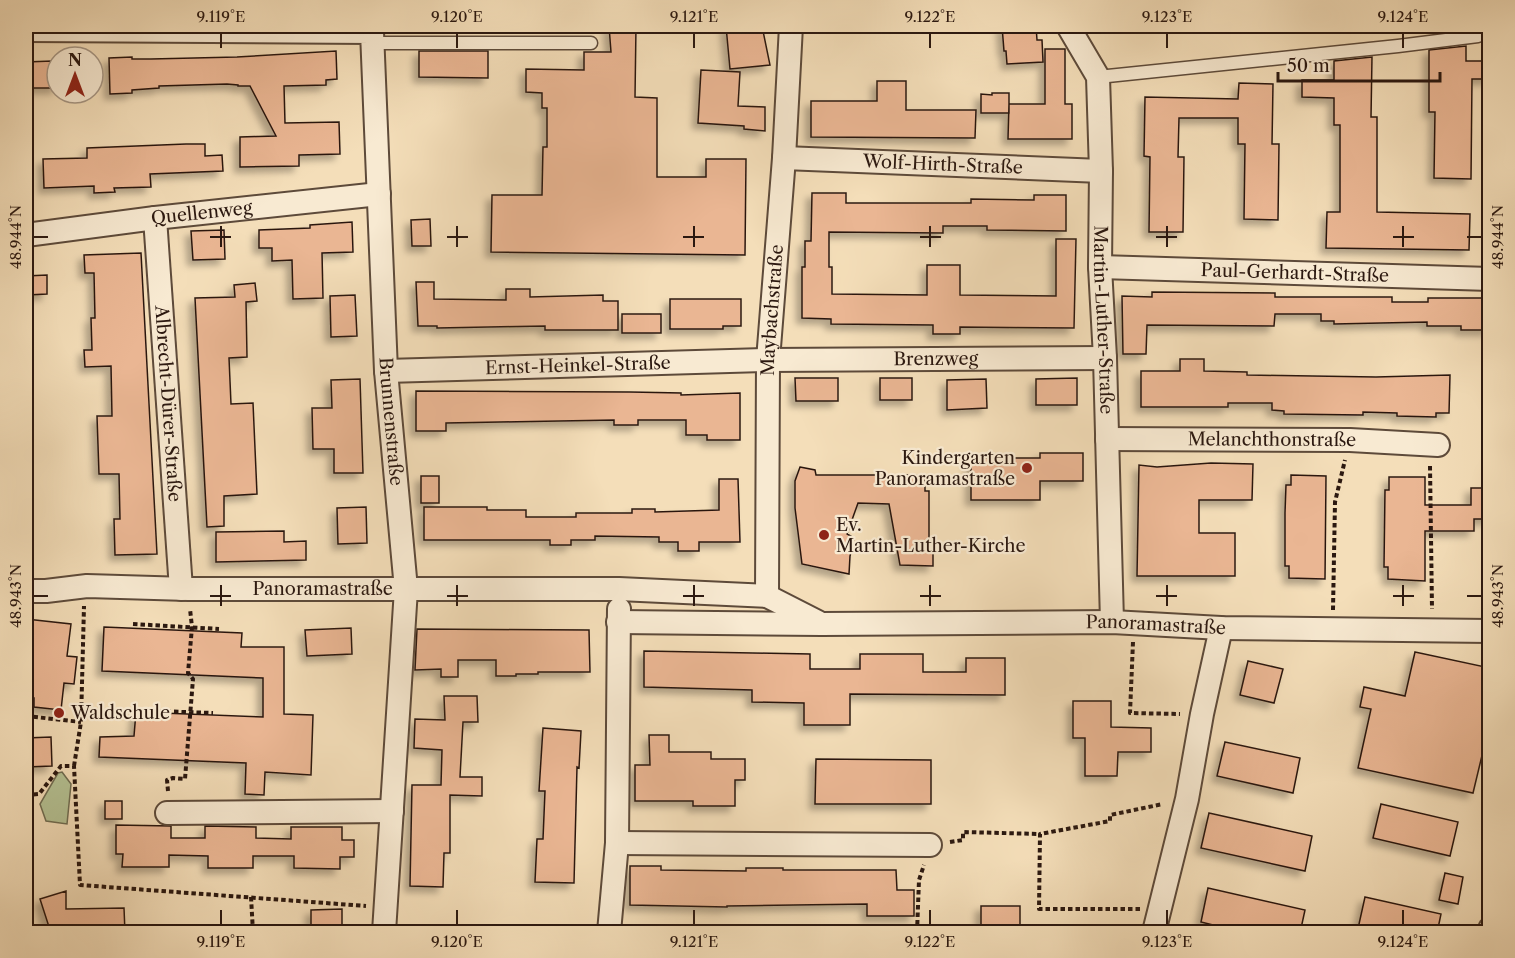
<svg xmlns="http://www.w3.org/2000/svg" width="1515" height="958" font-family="'Libre Caslon Text',serif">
  <defs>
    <filter id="shadow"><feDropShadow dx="-5.5" dy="5.5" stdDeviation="3" flood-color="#0004"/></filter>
  </defs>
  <rect width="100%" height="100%" fill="#f4deb9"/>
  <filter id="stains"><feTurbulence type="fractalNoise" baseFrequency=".00333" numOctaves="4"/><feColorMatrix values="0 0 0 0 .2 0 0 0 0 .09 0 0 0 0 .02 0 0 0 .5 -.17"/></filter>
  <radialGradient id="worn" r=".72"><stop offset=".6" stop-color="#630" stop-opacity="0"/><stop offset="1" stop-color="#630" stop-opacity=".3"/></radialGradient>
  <path fill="#b5c294" stroke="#706d52" stroke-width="1.5" d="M62 772 71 784 67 824 46 821 40 804 58 773Z"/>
  <path fill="#eab693" stroke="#2b1810" stroke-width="1.5" filter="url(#shadow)" d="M609 26H636L635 97 657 98V177H706V159H746L745 255 491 252 492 195H542L543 147H547V108H542V93L526 92V69L584 70V52H611Z
    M726 26H762L770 65 730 69Z
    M1002 26H1036L1037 40H1042L1043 62 1007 64 1006 51H1004Z
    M1466 46V61H1490V79H1472L1471 179 1434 178 1435 112H1429V50Z
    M1045 49H1065V104H1072V139H1008L1009 104H1045Z
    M336 51 337 79 326 80V85L284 86 285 123 339 122 340 154 299 155V166L240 167V137L276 136 250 86H238V85L227 84 159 86V88L132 90V93L110 94 109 58 132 57V59H151L237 57Z
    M419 51H488V78L419 77Z
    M1372 57 1371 117H1377V212L1470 214 1469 250 1326 248 1327 212H1340V125H1334V98L1302 97V80H1334V61Z
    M52 61V63H57V88H26V62Z
    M701 70 740 72 738 106 765 107V131L744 129V126L698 123Z
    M877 81H906V110H976L975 138 811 137V101H877Z
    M1239 83 1273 84 1272 144H1279L1278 220 1244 219 1245 144H1238V118H1179L1178 157H1184L1183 232H1149L1150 157 1144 156 1145 97 1238 99Z
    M992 93H1009V113H981V94L992 95Z
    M186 144H205V156L222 155 223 171 150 174 151 187 114 188 115 192 94 193V186L44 188 43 159 87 158V148Z
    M812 193H846V203H971V199L1034 200V195H1066V231L987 230V226H943V233L829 232V267H832V294L927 295V265H960V295L1056 296V239H1076L1074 328 960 327V334H933V325L831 324V319L802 318V267H805V241H811Z
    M430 219 431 246H412L411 220Z
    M352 222 353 252 322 253 323 298 293 299 292 260 272 261V248H259V230L310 228V225Z
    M224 230 225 259 193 260 191 231Z
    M141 253 157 554 115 555 114 519H120L119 474H99L97 416H112L111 366 85 367 84 350H92L91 318H95L94 273H85L84 255Z
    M47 275V294L27 295 26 276Z
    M416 282H434V299L506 300V289H530V297L603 295V301H618V330H545V326L437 328V326H418Z
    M255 283 257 301 246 302 247 357 229 358 231 404 253 403 257 494 224 496V526L207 527 195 298 235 297 234 285Z
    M1152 292 1275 293V297H1392V302H1428V298H1490V330H1461V326H1427V322L1334 324V321H1321V314H1275L1274 326 1147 325 1146 354H1123L1122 296 1152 297Z
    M355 295 357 336 331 337 330 296Z
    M670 299H741V326H723V329H670Z
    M622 314H661V333H622Z
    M1180 359H1204V371L1247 372V375L1376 377 1450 375 1449 413H1436V417L1397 416V413L1363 412V415L1284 414V411L1272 410V403H1228V407H1141V371H1180Z
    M795 378H838V401H796Z
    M880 378H912V400H880Z
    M1077 378V405H1036V379Z
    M360 379 363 473H334V449H313L312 408H332L331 380Z
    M986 379 987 408 947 410V380Z
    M416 391 630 392 681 393V395L740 393V440H707V435H686V420H638V425H614V420L446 423V431H416Z
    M1040 453H1083V481H1040V500H971V458H1040Z
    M1211 463 1253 464 1252 500H1199V533H1235V576H1137L1139 465 1157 467Z
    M800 467 815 470 816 475H925V491H929V548H933V566L900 565 889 504 858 503 847 534 854 538 850 556 849 574 802 564 795 508V481Z
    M1291 475 1326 476 1325 579 1289 578V566H1285V513L1286 485H1291Z
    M421 476H439V503H421Z
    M1389 477H1425V505H1471V488H1490V519H1474V531H1425V581L1388 579V567H1384L1385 490H1389Z
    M719 479H738L740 542H699V551H678V542H659V537L595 536V540H571V545H550V540H424V507H487V510H526V517H576V513H632V509H655V512L719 510Z
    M366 507 367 543 338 544 337 508Z
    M284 531V542L306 541V560L216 562V532Z
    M26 619 71 624 67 656 77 657 74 684 64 683 61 710 34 707V698H26Z
    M104 627 242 633 241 647H284V714L313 715 311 775 265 772 264 795 245 794 246 763 99 757 100 737 134 736 136 712 263 717V678L102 671Z
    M351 628 352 654 307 656 305 630Z
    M417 629 589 630 590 672H538V674H516V676H496V660H458V677H441V669L415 670Z
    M644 651 810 654V669H860V654H923V672H966V658H1005V695L850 694V725H804V703L752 702V690L644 687Z
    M1415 652 1490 668V722L1473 793 1358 768 1371 709 1360 707 1364 687 1405 696Z
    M1248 661 1283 669 1274 703 1240 695Z
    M444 696H477L478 722H463L460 777H482V796L450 795V853H444L443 887 410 886 412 785H441L442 750 414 748 415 719 445 720Z
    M1073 701H1111V727L1151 728V752H1118L1117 776H1085V738H1073Z
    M543 728 581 731 579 768 577 767 574 883 535 882 537 839H543L545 791H539Z
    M649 735H669V752H711V759H745V780H735V806H693V801H635V765H650Z
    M51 737 52 766 26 767V738Z
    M1225 742 1300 758 1293 793 1217 776Z
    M816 759 931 760V804H815Z
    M105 801H122V819H105Z
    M1381 804 1458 822 1450 856 1373 838Z
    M1209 813 1312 836 1305 871 1201 848Z
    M116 825 171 826V838H205V826L256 827V838L291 839V827H342V840H354V857H340V869L294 868V856H253V868H208V856L169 855V867H122L123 854H116Z
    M630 866H661V870L746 871V868H783V870H896L897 890H914V916H867V904L727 906V907L630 905Z
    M1445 873 1463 877 1458 904 1439 900Z
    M1208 888 1305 910 1300 933H1245L1201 922Z
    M66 891V909L124 908 125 933H51L40 899Z
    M1365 897 1441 914 1437 933H1357Z
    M981 906H1020V933H981Z
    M342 909V933H311V910Z"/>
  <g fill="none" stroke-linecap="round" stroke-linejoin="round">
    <defs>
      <path id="service" d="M372 43H591
        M1098 77 1398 46 1478 36"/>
      <g id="minor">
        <path id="s1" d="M1068 26 1098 77 1101 171 1100 267 1105 358 1112 622"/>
        <path id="s2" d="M26 30 372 32 386 371 406 589 384 932"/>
        <path id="s3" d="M784 158 1101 171"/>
        <path id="s4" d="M155 218 181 589"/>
        <path id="s5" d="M26 235 155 218 379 194"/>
        <path id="s6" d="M1100 267 1490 279"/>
        <path id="s7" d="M386 371 768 360 1105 358"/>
        <path id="s8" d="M1107 439 1350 440 1438 445"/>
        <path id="s9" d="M26 591H46L87 586 188 589H619L767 596 818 622"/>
        <path id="s10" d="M767 596 768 360 784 158 791 26"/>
        <path id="s11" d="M618 622 822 624 1112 622 1221 628 1490 631"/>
        <path d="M167 813 392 811"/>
        <path d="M617 843 930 845"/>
        <path d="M609 932 617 843 619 609"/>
        <path d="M1154 932 1187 799 1202 714 1221 628"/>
        <path d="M1489 932 1490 929"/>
      </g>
    </defs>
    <use href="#service" stroke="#5d4a3a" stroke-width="15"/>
    <use href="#minor" stroke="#5d4a3a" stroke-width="26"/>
    <path stroke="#2b1810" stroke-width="4" stroke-dasharray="4.5 3" stroke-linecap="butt" d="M1430 466 1432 609
      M1333 610 1335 502 1345 460
      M133 624 219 629
      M1133 642 1130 713 1180 714
      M129 710 213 713
      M26 716 81 722
      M74 766 81 722 84 606
      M168 791 167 780 173 778 185 779 193 679 188 673 192 627 190 609
      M26 795 39 794 61 766H74L80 885 366 906
      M950 842 963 840V832L1040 834
      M251 897 253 932
      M1140 909H1039L1040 834 1110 821V815L1163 804
      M917 932 919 880 924 865"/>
    <use href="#service" stroke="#f8ead2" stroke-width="12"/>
    <use href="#minor" stroke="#f8ead2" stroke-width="22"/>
  </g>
  <path fill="none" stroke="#2b1810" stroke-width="2" d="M221 33V48M457 33V48M694 33V48M930 33V48M1167 33V48M1403 33V48M221 226V247M457 226V247M694 226V247M930 226V247M1167 226V247M1403 226V247M33 237H48M210 237H231M447 237H468M683 237H704M920 237H941M1156 237H1177M1393 237H1414M1467 237H1482M221 585V606M457 585V606M694 585V606M930 585V606M1167 585V606M1403 585V606M33 596H48M210 596H231M447 596H468M683 596H704M920 596H941M1156 596H1177M1393 596H1414M1467 596H1482M221 910V925M457 910V925M694 910V925M930 910V925M1167 910V925M1403 910V925"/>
  <g fill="#8f2418" stroke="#f8ead2" stroke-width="2">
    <circle cx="1027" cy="468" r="6"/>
    <circle cx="824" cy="535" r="6"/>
    <circle cx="59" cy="713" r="6"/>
  </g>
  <g text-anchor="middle" stroke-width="4.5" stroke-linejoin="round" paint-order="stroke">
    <g font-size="18" fill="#2b1810" stroke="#f8ead2">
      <text dy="6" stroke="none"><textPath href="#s3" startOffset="159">Wolf-Hirth-Straße</textPath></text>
      <text dy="6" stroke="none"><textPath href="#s5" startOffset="177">Quellenweg</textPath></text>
      <text dy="6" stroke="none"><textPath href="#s6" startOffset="195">Paul-Gerhardt-Straße</textPath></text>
      <text dy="6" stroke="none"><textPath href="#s10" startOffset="286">Maybachstraße</textPath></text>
      <text dy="6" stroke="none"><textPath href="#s1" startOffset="302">Martin-Luther-Straße</textPath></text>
      <text dy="6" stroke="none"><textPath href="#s7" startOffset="550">Brenzweg</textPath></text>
      <text dy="6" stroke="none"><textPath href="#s7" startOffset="192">Ernst-Heinkel-Straße</textPath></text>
      <text dy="6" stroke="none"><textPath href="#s4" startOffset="186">Albrecht-Dürer-Straße</textPath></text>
      <text dy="6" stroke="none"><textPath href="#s2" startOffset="736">Brunnenstraße</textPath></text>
      <text dy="6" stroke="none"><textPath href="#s8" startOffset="165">Melanchthonstraße</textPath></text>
      <text dy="6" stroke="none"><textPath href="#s9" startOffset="297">Panoramastraße</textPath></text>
      <text dy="6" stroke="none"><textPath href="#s11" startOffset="538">Panoramastraße</textPath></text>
    </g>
    <g font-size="18" fill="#2b1810" stroke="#f8ead2" text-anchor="start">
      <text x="1015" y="464" text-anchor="end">Kindergarten<tspan x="1015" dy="21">Panoramastraße</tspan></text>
      <text x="836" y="531">Ev.<tspan x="836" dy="21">Martin-Luther-Kirche</tspan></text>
      <text x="71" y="719">Waldschule</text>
    </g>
  </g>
  <rect width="1515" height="958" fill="none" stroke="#f4deb9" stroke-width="66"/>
  <g transform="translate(75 75)"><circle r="28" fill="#f8ead2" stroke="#a69684" stroke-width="1.5"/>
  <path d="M0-4.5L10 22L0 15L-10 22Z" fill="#8f2418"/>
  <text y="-9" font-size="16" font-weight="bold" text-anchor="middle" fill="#2b1810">N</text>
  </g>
  <path d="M1278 72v9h162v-9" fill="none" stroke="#2b1810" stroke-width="3"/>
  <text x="1287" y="72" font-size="18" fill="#2b1810" stroke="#f8ead2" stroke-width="4.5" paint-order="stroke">50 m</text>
  <rect x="33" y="33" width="1449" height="892" fill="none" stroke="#2b1810" stroke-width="2"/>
  <g font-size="15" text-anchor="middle" fill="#2b1810">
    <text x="221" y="22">9.119°E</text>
    <text x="457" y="22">9.120°E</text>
    <text x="694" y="22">9.121°E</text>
    <text x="930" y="22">9.122°E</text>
    <text x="1167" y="22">9.123°E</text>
    <text x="1403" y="22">9.124°E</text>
    <text transform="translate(16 237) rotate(-90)" y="5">48.944°N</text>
    <text transform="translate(1498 237) rotate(-90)" y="5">48.944°N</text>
    <text transform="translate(16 596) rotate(-90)" y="5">48.943°N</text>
    <text transform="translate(1498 596) rotate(-90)" y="5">48.943°N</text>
    <text x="221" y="947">9.119°E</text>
    <text x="457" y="947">9.120°E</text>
    <text x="694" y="947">9.121°E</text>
    <text x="930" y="947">9.122°E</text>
    <text x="1167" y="947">9.123°E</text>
    <text x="1403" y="947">9.124°E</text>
  </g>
  <rect width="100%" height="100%" filter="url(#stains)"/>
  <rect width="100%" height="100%" fill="url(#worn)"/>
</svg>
